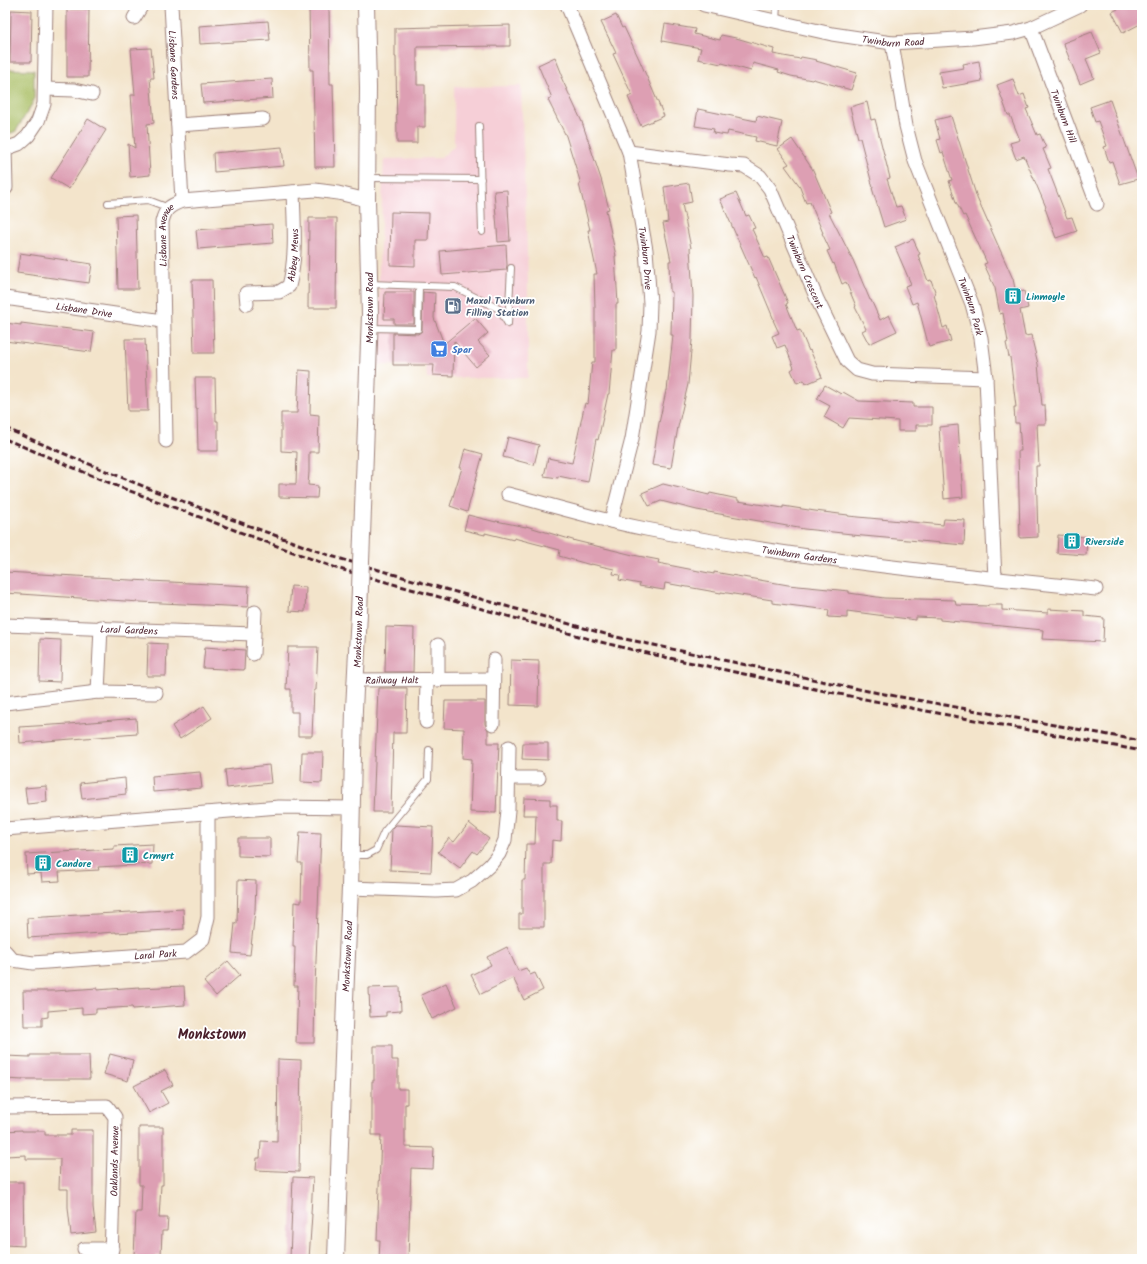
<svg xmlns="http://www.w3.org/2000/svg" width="1147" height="1264" font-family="Kalam,sans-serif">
  <rect width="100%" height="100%" fill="#fff"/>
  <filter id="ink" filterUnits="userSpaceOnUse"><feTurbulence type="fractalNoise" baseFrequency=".025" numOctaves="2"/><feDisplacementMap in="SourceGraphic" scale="8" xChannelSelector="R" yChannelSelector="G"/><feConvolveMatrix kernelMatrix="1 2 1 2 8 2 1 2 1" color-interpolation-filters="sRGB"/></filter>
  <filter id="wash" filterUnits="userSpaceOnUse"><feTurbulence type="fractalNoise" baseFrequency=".012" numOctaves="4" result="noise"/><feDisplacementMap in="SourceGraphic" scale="16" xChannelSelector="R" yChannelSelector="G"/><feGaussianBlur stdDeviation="0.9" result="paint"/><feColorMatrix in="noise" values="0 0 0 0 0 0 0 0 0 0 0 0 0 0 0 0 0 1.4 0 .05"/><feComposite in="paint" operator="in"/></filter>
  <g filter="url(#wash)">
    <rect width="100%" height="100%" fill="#f3e4cb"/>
    <path fill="#f6cfd7" d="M521 86 528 279V378H427L426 366 379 365V267L384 159 441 158 454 146V87Z"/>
    <path fill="#a9be63" stroke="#7a6e47" d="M5 69 34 70V98L32 104 16 131 11 133H5Z"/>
    <g id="blocks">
      <path fill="#dd9fb3" d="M309 5H329L330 84H333L335 167H315L313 70H310Z
        M1126 5H1142V23L1123 33 1112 12Z
        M67 9H89L88 77H67Z
        M11 10 32 11 31 62H10Z
        M616 15 622 28 624 27 639 59 664 116 641 126 628 97 632 95 613 54 616 53 601 22Z
        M268 21 270 40 200 44 199 26Z
        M665 24 695 29 694 34 720 40 721 35 736 38 774 49 773 54 800 59 801 57 817 60 816 61 857 73 851 90 813 79 812 80 791 76 778 72 779 70 753 63 751 71 722 63 721 64 698 59 701 48 662 41Z
        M510 25V46L417 47V85H425V127H417V143H397L396 57H395V28Z
        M1092 32 1101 53 1086 59 1094 78 1080 84 1063 43Z
        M151 48 154 78H150L154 123 147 124 150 175 130 177 128 144 135 148 131 95H135L131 49Z
        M555 57 563 77H561L582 122 601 179 609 209 606 210 616 256H615L618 304H616V350H613L609 394H608L598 440 596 439 588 482 558 476V478L544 476 548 458 572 463 585 403 588 404 592 362H595V308L594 274H597L588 230H590L579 184H581L566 136 548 100 552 98 538 65Z
        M979 61 982 81 942 88 939 72 964 68 963 64Z
        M272 79 273 98 203 103 201 84Z
        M1013 79 1019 96 1024 94 1029 108 1026 109 1037 135 1040 134 1046 148 1043 149 1051 168 1048 169 1067 218 1072 217 1077 231 1056 238 1045 208 1046 207 1024 156 1016 159 1010 143 1020 140 1010 115H1008L997 85Z
        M1110 100 1138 179 1120 184 1112 161 1109 162 1104 147 1107 146 1098 121 1095 122 1090 107Z
        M867 102 871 120 875 119 890 178 887 179 896 207 901 206 906 219 884 227 872 188H873L860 138H858L850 107Z
        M698 109 756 121 757 116 782 122 777 146 755 141 756 137 728 131 727 135 713 133 714 129 695 126Z
        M951 116 977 198 1013 279 1016 293 1024 291 1028 308 1020 310 1025 336 1031 335 1038 364 1042 405H1045L1046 424H1037L1039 466H1036L1038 537 1020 538 1018 451H1021L1019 423H1015L1014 407H1016L1010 357H1009L1006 343 1008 342 1003 313 1000 314 995 288 984 264 987 263 965 215 963 216 956 202 949 181 952 180 943 152 941 153 937 140 940 139 935 120Z
        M88 119 106 130 69 189 51 178Z
        M792 139 813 170 831 212 829 213 853 260 870 300H871L880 320 889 315 897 331 869 344 862 331 866 329 855 307 856 306 846 282 842 284 834 263 833 264 827 251 830 250 822 233H823L810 202 806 203 799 185 785 166 789 164 778 149Z
        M282 147 284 166 214 172 213 153Z
        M689 183 692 202 682 204 691 248H690L693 296 692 340 688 384 678 427 671 468 652 465 659 423 666 391H667L673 335H671L672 292H670L669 261H671L663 223 668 222 664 187Z
        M507 190 510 241 498 242 494 191Z
        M736 193 746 216 749 215 755 228 752 229 765 258 768 257 788 303 786 304 797 331 800 330 809 351 810 350 822 377 806 384 804 380 797 383 791 370 794 368 785 345 777 348 772 336 779 333 773 320H774L756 277 755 278 720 199Z
        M391 212 429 213 428 240H415V266L390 265Z
        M136 215 138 289H118L116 216Z
        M309 218H337L336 308H308Z
        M272 224 273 243 198 249 196 230Z
        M913 239 920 254 918 255 928 281 931 280 936 294 934 295 943 328 947 326 951 341 929 347 917 302 912 304 905 286 911 284 895 247Z
        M506 245 507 265 506 270 442 275 440 251Z
        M20 253 92 264 89 283 17 273Z
        M192 280H212L214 353H194Z
        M385 292H414V324H394V319H384Z
        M423 292 435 293 434 318 444 344 475 318 488 333 478 342 490 355 476 367 454 341 453 376 433 375 434 365H393V333L418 334 422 331Z
        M5 323 21 325V323L94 332 91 352 5 341Z
        M125 339H145L148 411H128Z
        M299 370 311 371 310 414 319 415 318 452H309V472L308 485 318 486 317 498 279 497V484H296L297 452 281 451V413H297Z
        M195 378H215L216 421H218V451H198L197 408H196Z
        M825 385 841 394 843 392 859 401 913 403V407H932V425H916V431H898V421L849 418 843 428 824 417 830 406 817 399Z
        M958 425 963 497 944 499 939 427Z
        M508 437 539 445 534 465 503 457Z
        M465 449 483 454 467 512 450 506 462 468H460Z
        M663 484 709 495 710 493 738 499V501L783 508V506L815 511 848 515V516L943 525 944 519 965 520 964 545 852 535V534L804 529 697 510 661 501 649 506 642 493Z
        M468 515 496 522V521L526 527V526L576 541 633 555 659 560 658 563 714 574V572L788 585 849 591V593L884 598 955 600 956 605 987 606 988 605H1002V610L1048 613V609L1084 611V616L1104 618 1103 642 1042 639 1043 630 940 620V618L916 617V620L847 611V618L828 617 829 610 772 603V600L721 592V593L665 583 664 590 639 586 640 584 619 580 620 575 613 574 614 569 591 564V565L559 556 560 550 514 538V540L485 533V535L464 530Z
        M1058 535 1087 537 1086 555 1057 553Z
        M5 572 111 578V579L249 586 248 607 140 602 5 593Z
        M291 586 306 587 305 612 289 611Z
        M386 627 414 628 413 672H385Z
        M40 639 61 640 60 682 39 681Z
        M148 643 167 644 166 676H147Z
        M205 647 245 650 244 670 203 668Z
        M288 647H318L316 690H314L312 736H298V712H291V689H286Z
        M511 660 539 661 538 706 510 705Z
        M378 688H407L406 733H393L391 812H373Z
        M445 701H485V724L488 730V743H499L496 813 470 812 472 759 463 758 464 729 444 728Z
        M204 706 212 718 180 739 172 726Z
        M136 718 137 734 20 743 19 727 69 724Z
        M523 743H548V760L522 759Z
        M302 752H323L322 783 301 782Z
        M269 765 271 783 227 788 225 770Z
        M200 772 202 788 153 792 152 776Z
        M125 778 126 794 82 799 80 783Z
        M46 786 47 802 27 804 25 788Z
        M524 798 550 799V805H557V821H562L561 841 552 840 551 864H544V927H519V914H522V880H525L526 844H535L536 815H523Z
        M469 823 489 839 477 854 473 851 460 868 438 852 449 838 454 842Z
        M396 825 433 827 431 872 390 870 392 829Z
        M300 832 321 833 315 986 314 1043H296L298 986H294L295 947H293L294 902 301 903 302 863H298Z
        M238 838H270V857L238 856Z
        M153 844 152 864 98 867 99 870 59 872 60 881 42 882 41 873 27 874 26 854 114 849V846Z
        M238 880 256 881 255 911 250 955 232 953 235 923 237 924Z
        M183 909 184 929 116 933V932L28 938 27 918Z
        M507 947 518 971 526 968 530 975 535 973 543 990 524 1000 513 978 481 994 471 975 491 965 487 957Z
        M228 961 240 975 216 996 204 982Z
        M446 983 457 1007 432 1019 421 995Z
        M184 986 185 1005 133 1009 132 1007 96 1009V1013L82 1014V1008L48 1011V1017L42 1018V1026H24L23 991H55L97 988V990L139 987V988Z
        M400 987 401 1011 386 1012V1016L370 1017 369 988Z
        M374 1046H392V1060H398V1089H407V1104H405V1147L434 1148 433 1169 411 1168 408 1259H379L380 1240H377L381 1135H372V1081H374Z
        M110 1054 133 1060 128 1081 104 1074Z
        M30 1055H89L90 1079H23V1080L5 1079V1056L30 1057Z
        M278 1059 301 1060 299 1172 256 1170 257 1158H260L261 1141 277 1142Z
        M165 1070 173 1085 161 1091 168 1103 149 1113 134 1086Z
        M139 1127H163V1185H161L159 1218H168L167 1231H162L161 1256H156V1259H137V1256H134L136 1212H141L142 1185H139Z
        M22 1130V1131H45V1135H71V1130H93V1207L96 1232 71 1235 68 1207V1189H59L60 1159H26V1155L5 1156V1131Z
        M293 1177 313 1178 311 1214H312L309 1259H290Z
        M7 1182H23L24 1246 5 1245V1186H7Z"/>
    </g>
  </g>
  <g filter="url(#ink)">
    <use href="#blocks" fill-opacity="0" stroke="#9e827b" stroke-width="1"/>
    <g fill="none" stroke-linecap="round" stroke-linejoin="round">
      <defs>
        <path id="service" d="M776 21 777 5
          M479 126 482 232
          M367 178 481 179
          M108 203 148 200 169 208
          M369 284 455 287 499 309 508 324 511 268
          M371 328 418 329 419 286
          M352 855H367L376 850 384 832 428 779 429 750"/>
        <g id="minor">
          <path id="s1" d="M171 5 182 201"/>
          <path id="s2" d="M567 5 629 152 646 250 650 303 649 331 632 439 611 521"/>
          <path id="s3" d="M704 5 832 34 892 43 973 38 1013 33 1031 28 1080 5"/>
          <path d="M134 18 142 5"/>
          <path id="s4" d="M1031 28 1097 204"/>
          <path id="s5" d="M892 43 906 126 915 161 972 304 981 338 986 378 995 579"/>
          <path d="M45 89 74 90 92 94"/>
          <path d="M178 125 263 119"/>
          <path d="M5 149 19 144 28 136 38 121 44 104 46 5"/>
          <path d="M5 149 6 188"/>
          <path id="s6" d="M629 152 730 165 744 166 760 176 770 189 817 299 847 361 857 370 872 374 986 378"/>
          <path id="s7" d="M5 298 163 321"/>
          <path id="s8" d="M247 304 246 293 279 292 289 286C297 256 294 223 293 192"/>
          <path id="s9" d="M166 441 162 222C165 209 169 206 182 201L315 190 338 193 367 200"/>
          <path id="s10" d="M508 494C554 506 599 520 646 529 795 558 945 574 1096 589"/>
          <path id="s11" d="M5 625 253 634"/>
          <path d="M253 654 255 612"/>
          <path id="s12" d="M356 680 493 679"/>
          <path d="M438 680V645"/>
          <path d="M98 692 101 627"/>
          <path d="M5 703 98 692 156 693"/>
          <path d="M426 722 427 680"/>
          <path d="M493 724 494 660"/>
          <path d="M509 778H539"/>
          <path d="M5 829 279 807 351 808"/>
          <path d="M350 888 436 891 456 890 472 881 490 865 499 854 505 840 508 810 509 747"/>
          <path id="s13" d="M5 951 13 960 33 963 186 952 203 939 208 917V813"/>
          <path d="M5 1107 107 1106 115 1117 111 1259"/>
          <path d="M84 1249H112"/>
        </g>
        <g id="tertiary">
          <path d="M362 536 370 314 367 200 368 88 366 5"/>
          <path id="s14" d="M336 1259 345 999 350 888 354 709 359 613"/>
        </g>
      </defs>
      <use href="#service" stroke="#9e827b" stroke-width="8"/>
      <use href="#minor" stroke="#9e827b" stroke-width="15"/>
      <use href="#tertiary" stroke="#9e827b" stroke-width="18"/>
      <use href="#service" stroke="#fff" stroke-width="6"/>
      <use href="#minor" stroke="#fff" stroke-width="13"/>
      <use href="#tertiary" stroke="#fff" stroke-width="16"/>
      <path stroke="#4a1f2b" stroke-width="3" stroke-dasharray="6 3" stroke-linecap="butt" d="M5 428 72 457 155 491 331 556 420 582 616 637 868 691 1142 741
        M5 439 122 488 336 568 593 640C643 653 693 663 744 674 876 703 1009 726 1142 751"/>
      <defs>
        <path id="tertiary-bridge" d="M359 613 362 536"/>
      </defs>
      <use href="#tertiary-bridge" stroke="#9e827b" stroke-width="18" stroke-linecap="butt"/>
      <use href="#tertiary-bridge" stroke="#fff" stroke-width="16"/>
    </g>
  </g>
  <defs>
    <symbol id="building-square" viewBox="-11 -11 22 22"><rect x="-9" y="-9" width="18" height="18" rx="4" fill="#0f9aa8" stroke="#fff"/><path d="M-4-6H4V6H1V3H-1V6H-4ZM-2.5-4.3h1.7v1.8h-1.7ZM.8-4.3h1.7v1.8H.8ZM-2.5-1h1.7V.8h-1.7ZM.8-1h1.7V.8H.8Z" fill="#fff"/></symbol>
    <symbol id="fuel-square" viewBox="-11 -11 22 22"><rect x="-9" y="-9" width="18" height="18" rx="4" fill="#5c6f8a" stroke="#fff"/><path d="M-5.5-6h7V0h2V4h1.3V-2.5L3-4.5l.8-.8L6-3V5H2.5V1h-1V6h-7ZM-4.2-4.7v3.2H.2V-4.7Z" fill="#fff"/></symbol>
    <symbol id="supermarket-square" viewBox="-11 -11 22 22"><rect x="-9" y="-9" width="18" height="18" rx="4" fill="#3f7fe0" stroke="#fff"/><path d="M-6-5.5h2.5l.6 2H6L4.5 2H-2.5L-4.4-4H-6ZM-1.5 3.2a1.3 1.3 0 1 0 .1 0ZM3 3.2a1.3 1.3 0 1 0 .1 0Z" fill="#fff"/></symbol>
  </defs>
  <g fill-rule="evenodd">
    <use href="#building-square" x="1003" y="286" width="20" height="20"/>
    <use href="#fuel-square" x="443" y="296" width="20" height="20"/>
    <use href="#supermarket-square" x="429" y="339" width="20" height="20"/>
    <use href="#building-square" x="1062" y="531" width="20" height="20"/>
    <use href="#building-square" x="120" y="845" width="20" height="20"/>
    <use href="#building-square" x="33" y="853" width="20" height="20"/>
  </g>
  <g text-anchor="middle" stroke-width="3.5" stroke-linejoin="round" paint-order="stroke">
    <g font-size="10" fill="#4a1f2b" stroke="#fff">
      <text dy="4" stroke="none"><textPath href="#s3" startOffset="193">Twinburn Road</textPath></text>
      <text dy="4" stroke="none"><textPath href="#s1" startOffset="60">Lisbane Gardens</textPath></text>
      <text dy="4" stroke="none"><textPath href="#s4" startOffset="94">Twinburn Hill</textPath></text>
      <text dy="4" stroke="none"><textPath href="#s9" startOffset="207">Lisbane Avenue</textPath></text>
      <text dy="4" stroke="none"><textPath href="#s8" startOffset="87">Abbey Mews</textPath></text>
      <text dy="4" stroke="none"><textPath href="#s2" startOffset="267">Twinburn Drive</textPath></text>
      <text dy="4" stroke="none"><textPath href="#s6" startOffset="241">Twinburn Crescent</textPath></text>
      <text dy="4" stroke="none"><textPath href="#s5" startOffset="276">Twinburn Park</textPath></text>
      <text transform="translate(369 308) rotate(-90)" y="4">Monkstown Road</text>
      <text dy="4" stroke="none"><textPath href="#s7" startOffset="80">Lisbane Drive</textPath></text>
      <text dy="4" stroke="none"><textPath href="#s10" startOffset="298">Twinburn Gardens</textPath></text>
      <text dy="4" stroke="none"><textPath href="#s11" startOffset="124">Laral Gardens</textPath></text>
      <text transform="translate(358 632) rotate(-88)" y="4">Monkstown Road</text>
      <text dy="4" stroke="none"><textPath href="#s12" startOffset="36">Railway Halt</textPath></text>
      <text dy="4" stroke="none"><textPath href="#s13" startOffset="155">Laral Park</textPath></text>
      <text dy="4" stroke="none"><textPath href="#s14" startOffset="303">Monkstown Road</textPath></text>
      <text transform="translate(114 1161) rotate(-89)" y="4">Oaklands Avenue</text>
    </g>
    <g font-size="10" font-weight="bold" fill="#0d838f" stroke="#fff" text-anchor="start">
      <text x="1026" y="300">Linmoyle</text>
      <text x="1085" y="545">Riverside</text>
      <text x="143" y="859">Crmyrt</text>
      <text x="56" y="867">Candore</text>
    </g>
    <g font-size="10" font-weight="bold" fill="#4e5e75" stroke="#fff" text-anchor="start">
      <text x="466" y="304">Maxol Twinburn<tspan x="466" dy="12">Filling Station</tspan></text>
    </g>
    <g font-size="10" font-weight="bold" fill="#366cbe" stroke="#fff" text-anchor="start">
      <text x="452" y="353">Spar</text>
    </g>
    <g font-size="14" font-weight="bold" fill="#4a1f2b" stroke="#fff">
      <text x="212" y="1039">Monkstown</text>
    </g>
  </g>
  <rect width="1147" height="1264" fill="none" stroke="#fff" stroke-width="20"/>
</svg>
